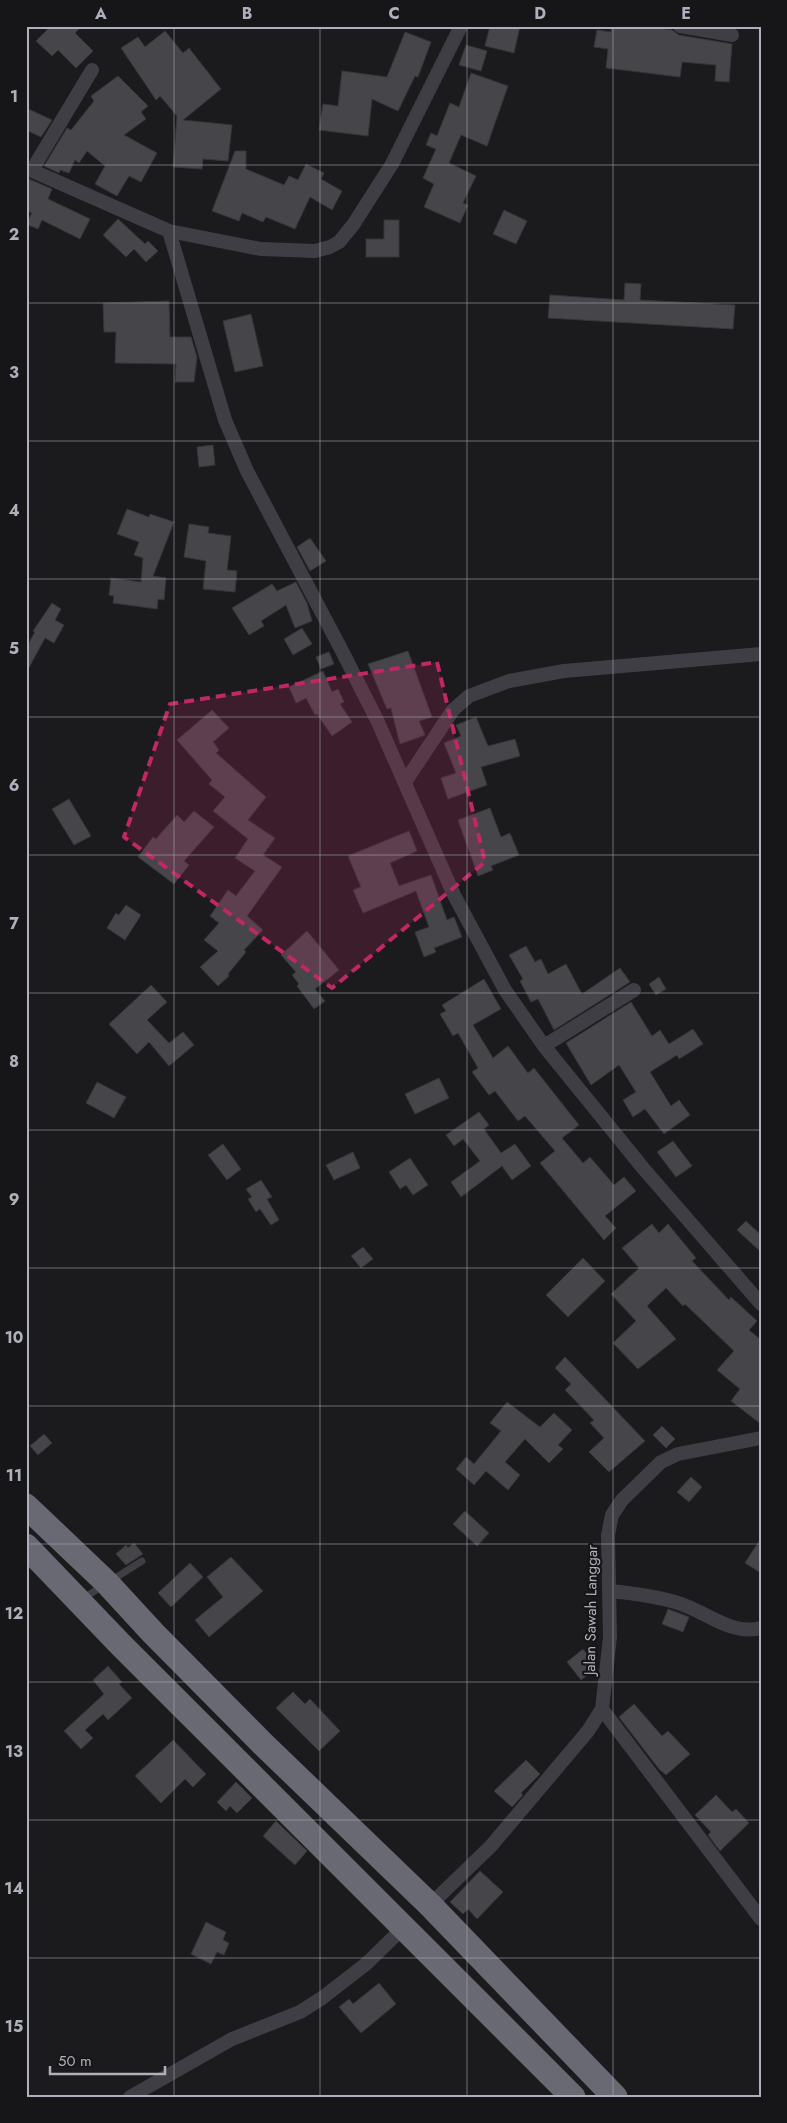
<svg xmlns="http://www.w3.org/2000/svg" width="787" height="2123" font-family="Jost,sans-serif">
  <rect width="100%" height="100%" fill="#1b1b1d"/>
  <path fill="#45454a" stroke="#363539" d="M51 26H82L75 33 93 51 76 68 58 50 52 56 36 41Z
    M490 26H520L514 53 485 46Z
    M611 26H658L657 28 672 30 679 35 732 44 729 82 715 81 716 65 682 62 680 77 606 68 608 49 594 47 597 30 611 32Z
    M165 31 183 53 189 48 221 89 183 120 232 125 228 161 203 159 202 169 173 167 177 116 160 96 156 100 121 48 138 37 145 47Z
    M405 32 431 42 418 77 415 76 398 111 372 99 368 136 319 130 323 104 338 106 342 71 387 77Z
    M466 45 487 51 481 71 459 65Z
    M471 73 508 86 487 146 461 135 449 163 476 176 463 203 468 205 460 223 424 207 434 184 423 178 436 149 426 145 431 133 437 136 450 103 459 107Z
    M118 76 148 106 141 112 146 119 124 135 157 153 141 182 129 176 117 196 95 184 105 166 87 151 79 163 75 160 69 173 60 170 59 173 44 166 67 128 71 130 94 101 91 96Z
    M26 108 52 120 41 137 26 130Z
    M235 151H246V169L284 185 289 176 298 180 306 164 324 173 321 179 342 191 332 210 310 197 295 229 266 217 263 222 242 213 239 221 212 211Z
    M29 179 52 189 48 199 90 219 80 239 42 220 38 229 26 224 32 213 26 210V186Z
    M504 210 527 221 516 244 493 234Z
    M118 219 145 244 148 241 158 251 146 262 134 249 126 257 103 235Z
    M384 220H399V257H366V239H384Z
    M625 283 641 284 640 300 735 305 733 329 548 318 550 295 624 300Z
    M169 301 170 337H191L197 357 194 382H175L176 364 115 363 116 332H104L103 303Z
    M251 314 263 366 235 372 223 321Z
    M213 445 215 465 199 467 197 447Z
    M127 509 149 517 150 514 174 522 153 576 166 578 164 600 158 599 157 609 113 603 114 596 109 595 111 578 141 582 143 558 134 555 139 542 117 534Z
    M189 524 209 527 208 533 231 536 227 570 237 571 235 592 203 589 206 561 184 557Z
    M310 538 326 561 310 571 297 547Z
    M296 582 307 603 312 621 295 628 286 605 261 621 264 626 249 635 232 608 272 584 277 591Z
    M52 603 61 609 55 620 64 625 54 643 45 638 26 673V648L35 632 33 631Z
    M302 628 312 644 293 655 284 639Z
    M408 651 432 717 419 721 425 735 400 744 391 708 387 709 368 664Z
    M329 652 334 664 321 669 316 657Z
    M323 671 332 692 338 689 344 702 340 704 352 722 332 736 317 714 315 715 306 698 296 703 289 687Z
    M212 710 229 728 213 742 219 750 216 753 266 797 248 820 275 838 263 855 282 867 247 916 263 930 244 950 246 952 228 974 229 976 218 986 200 967 218 951 204 940 219 923 210 916 228 890 236 896 255 871 235 858 248 839 213 811 225 797 209 784 212 780 177 740Z
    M476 717 488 746 515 739 520 756 481 767 487 785 448 799 441 778 456 773 444 743 461 736 456 725Z
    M69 799 91 836 74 845 52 809Z
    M490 808 501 837 510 833 519 855 491 866 493 870 478 876 458 820Z
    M194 811 214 827 184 861 189 865 174 884 138 857 153 837 156 839 177 815 184 822Z
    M409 831 417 851 390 863 399 886 431 875 447 920 454 917 462 937 434 948 436 952 424 957 415 932 429 927 416 891 363 913 353 890 361 887 348 856Z
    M126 905 141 915 125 940 107 928 116 913 119 915Z
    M307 931 339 970 315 989 325 1001 314 1009 297 986 299 984 292 975 296 972 281 955Z
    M526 946 535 962 541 959 548 974 566 964 582 994 620 968 630 982 554 1030 538 999 531 1002 520 981 523 979 509 955Z
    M659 977 666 989 656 995 649 984Z
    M484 979 501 1009 473 1025 493 1058 508 1046 528 1073 534 1068 579 1125 562 1138 583 1163 590 1157 614 1185 624 1177 636 1191 605 1216 616 1228 604 1240 540 1163 555 1151 525 1116 518 1121 495 1091 489 1095 472 1072 478 1068 458 1033 453 1036 440 1014 446 1011 442 1005Z
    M151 985 167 1002 147 1020 169 1043 183 1032 194 1045 169 1066 149 1042 137 1054 109 1024Z
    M631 1002 652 1036 660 1030 669 1044 693 1029 703 1044 679 1059 677 1055 650 1072 671 1106 679 1100 690 1115 664 1134 645 1109 633 1117 623 1100 636 1092 619 1065 591 1085 566 1043Z
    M439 1078 449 1098 415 1114 405 1094Z
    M97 1082 126 1097 114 1118 86 1103Z
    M479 1112 489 1125 484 1129 501 1153 515 1144 531 1166 512 1180 502 1166 461 1197 451 1182 480 1161 463 1139 454 1146 446 1135Z
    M673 1141 692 1166 676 1177 657 1152Z
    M223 1144 241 1169 227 1180 208 1155Z
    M353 1152 360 1168 334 1180 326 1165Z
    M410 1158 428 1185 413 1195 406 1185 400 1189 389 1172Z
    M261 1180 272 1197 267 1199 279 1220 271 1225 260 1209 256 1212 248 1199 252 1197 246 1189Z
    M746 1221 761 1235V1252L737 1230Z
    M652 1224 659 1233 668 1224 696 1258 692 1261 729 1300 731 1297 757 1321 749 1330 761 1340V1424L731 1401 740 1389 717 1370 734 1351 685 1304 683 1306 666 1288 647 1306 676 1339 638 1369 613 1343 636 1321 611 1294 639 1268 622 1248Z
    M363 1247 373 1259 361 1268 351 1256Z
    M583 1258 605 1281 568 1317 546 1295Z
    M565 1357 645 1441 609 1472 589 1452 604 1438 590 1423 594 1420 565 1390 571 1384 555 1368Z
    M507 1402 540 1427 554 1413 572 1430 558 1445 563 1449 549 1463 525 1439 505 1462 520 1475 508 1490 486 1471 474 1485 456 1469 466 1457 474 1464 501 1431 490 1423Z
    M662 1426 675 1439 666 1448 653 1435Z
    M44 1434 52 1443 38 1455 30 1446Z
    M691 1477 702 1487 689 1502 677 1492Z
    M465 1511 489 1533 477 1546 453 1524Z
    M761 1538V1573L745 1563Z
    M134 1543 143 1554 126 1565 116 1554 126 1545 128 1548Z
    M231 1557 263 1591 209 1637 195 1620 223 1597 207 1577Z
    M190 1563 203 1577 171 1607 158 1593Z
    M668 1609 689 1617 683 1632 662 1624Z
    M583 1649 597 1667 581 1680 567 1662Z
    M108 1666 122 1682 119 1684 132 1698 108 1720 103 1714 85 1730 93 1738 81 1749 64 1731 104 1694 93 1680Z
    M293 1692 305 1704 310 1699 340 1731 319 1751 276 1708Z
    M634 1704 662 1736 668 1731 690 1754 666 1775 659 1769 619 1717Z
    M173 1740 206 1774 193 1787 185 1779 161 1803 135 1776Z
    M526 1760 540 1774 521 1793 523 1795 512 1807 494 1791Z
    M236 1782 252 1798 237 1813 230 1806 226 1811 217 1802Z
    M716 1795 732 1812 736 1809 749 1823 720 1851 708 1835 711 1832 695 1815Z
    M276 1821 307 1851 295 1865 263 1836Z
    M480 1871 503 1892 477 1919 468 1909 463 1914 450 1902Z
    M206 1922 226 1932 223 1940 229 1943 224 1955 217 1952 211 1964 191 1954Z
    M379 1983 396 2004 361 2033 339 2007 349 1999 353 2004Z"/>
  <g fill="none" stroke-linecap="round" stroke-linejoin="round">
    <path stroke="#3e3e44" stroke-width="7" d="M82 1599 142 1561"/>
    <path stroke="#3e3e44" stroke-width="14" d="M680 26 732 35
      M26 168 169 231 261 249 315 251 330 247 339 242 353 225 392 164 461 26
      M32 170 92 70
      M169 231 225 420 247 471 341 649 377 720 454 895 505 990 544 1046 643 1168 761 1304
      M405 782 453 710 469 696 509 681 564 671 761 654
      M544 1046 634 990
      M610 1591C631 1593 654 1596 675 1602 705 1610 729 1636 761 1628
      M602 1709 761 1919
      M430 1905 491 1846 588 1731 602 1709 610 1637 608 1535 612 1515 622 1500 661 1462 678 1454 761 1438
      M130 2097 232 2039 300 2012 322 1998 366 1964 404 1927"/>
    <path stroke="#686972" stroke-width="25" d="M26 1506 107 1583 153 1633 265 1746 430 1905 615 2097
      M26 1546 121 1645 573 2097"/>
  </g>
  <path fill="#c02765" fill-opacity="0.2" stroke="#c02765" stroke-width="4" stroke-dasharray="10 6" stroke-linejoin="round" d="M437 662 485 862 332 988 124 837 170 704Z"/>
  <path fill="none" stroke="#aeb0bb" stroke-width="1" stroke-opacity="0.55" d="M174 26V2097M320 26V2097M467 26V2097M613 26V2097M26 165H761M26 303H761M26 441H761M26 579H761M26 717H761M26 855H761M26 993H761M26 1130H761M26 1268H761M26 1406H761M26 1544H761M26 1682H761M26 1820H761M26 1958H761"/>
  <g text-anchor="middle" stroke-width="4.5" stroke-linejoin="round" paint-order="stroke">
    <g font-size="15" fill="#aeb0bb" stroke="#161618">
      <text transform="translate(591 1610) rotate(-89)" y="5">Jalan Sawah Langgar</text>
    </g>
  </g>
  <rect width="787" height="2123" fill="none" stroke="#161618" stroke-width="55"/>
  <path d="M50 2066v8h115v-8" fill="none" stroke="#aeb0bb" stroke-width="2.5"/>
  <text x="58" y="2066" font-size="15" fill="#aeb0bb" stroke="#161618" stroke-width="4" paint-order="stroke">50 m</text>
  <rect x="28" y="28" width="732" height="2068" fill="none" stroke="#aeb0bb" stroke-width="2"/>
  <g font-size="16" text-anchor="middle" font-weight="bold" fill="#aeb0bb">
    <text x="101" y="19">A</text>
    <text x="247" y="19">B</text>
    <text x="394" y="19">C</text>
    <text x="540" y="19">D</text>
    <text x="686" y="19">E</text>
    <text x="14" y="102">1</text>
    <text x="14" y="240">2</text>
    <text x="14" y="378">3</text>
    <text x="14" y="516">4</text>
    <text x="14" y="654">5</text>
    <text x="14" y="791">6</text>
    <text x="14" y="929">7</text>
    <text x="14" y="1067">8</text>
    <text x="14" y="1205">9</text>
    <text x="14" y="1343">10</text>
    <text x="14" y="1481">11</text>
    <text x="14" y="1619">12</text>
    <text x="14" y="1757">13</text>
    <text x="14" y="1894">14</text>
    <text x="14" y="2032">15</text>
  </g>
</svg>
